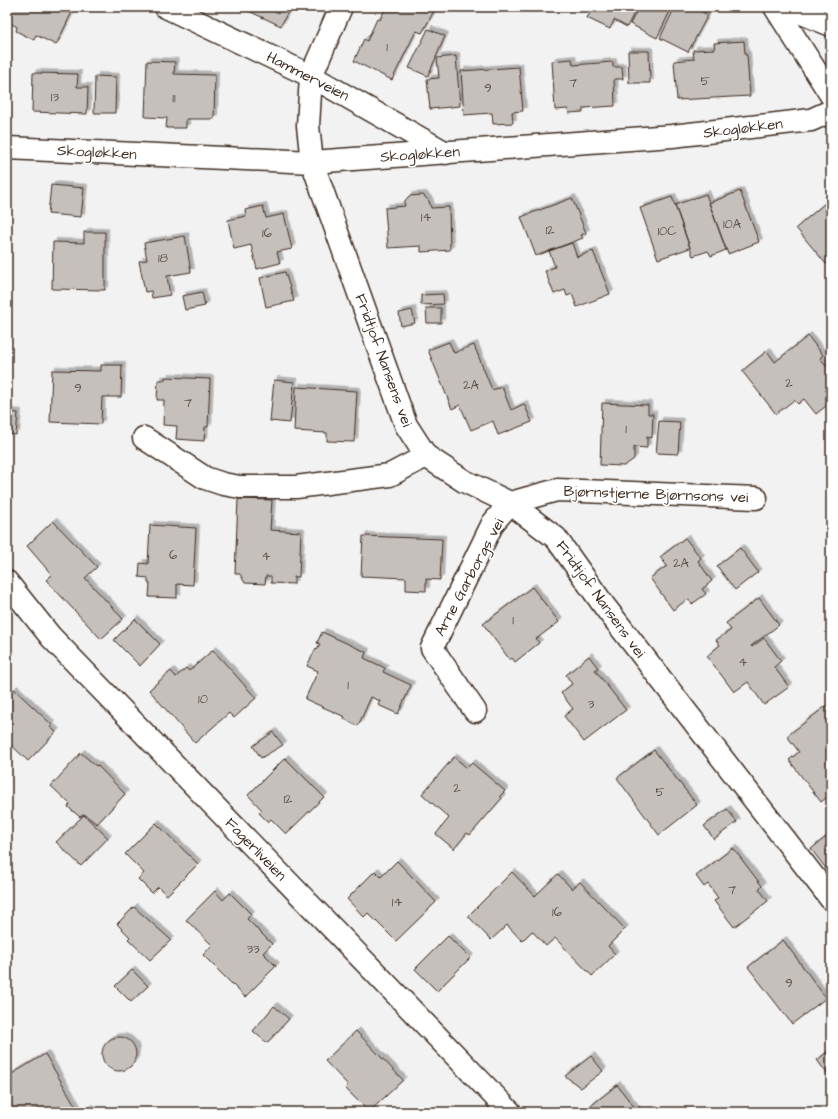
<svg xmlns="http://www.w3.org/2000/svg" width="838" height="1119" font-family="'Architects Daughter',sans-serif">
  <defs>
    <filter id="shadow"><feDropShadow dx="3.5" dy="-3.5" stdDeviation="0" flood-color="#0004"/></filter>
  </defs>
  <rect width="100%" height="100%" fill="#f3f2f2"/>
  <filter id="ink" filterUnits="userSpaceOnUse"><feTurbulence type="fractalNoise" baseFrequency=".025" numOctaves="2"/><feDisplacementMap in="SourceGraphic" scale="8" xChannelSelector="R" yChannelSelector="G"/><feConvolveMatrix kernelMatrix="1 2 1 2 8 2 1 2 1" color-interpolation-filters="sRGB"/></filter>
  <g filter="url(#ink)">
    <path fill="#c6c0bd" stroke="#3b2a1e" filter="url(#shadow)" d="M9 7H71L74 8 56 45 36 35 34 40 16 31 17 27 7 21V12Z
      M240 7H290L281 26Z
      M386 7H426L434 11 422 33 416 31 392 80 354 61 364 39 367 41 377 19 380 20Z
      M589 7H637L627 27 614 20 610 29 587 18 592 9Z
      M639 7H672L657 38 630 24Z
      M675 7H693L708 15 688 52 660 38Z
      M428 29 445 36 428 76 409 68Z
      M744 41 745 55H747L750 96 677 100 674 61 694 59 693 50 715 49 714 43Z
      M628 51H649L650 83H629Z
      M456 56 460 106 430 109 427 79 439 78 437 58Z
      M572 59 573 65 613 62V67H622L623 79H614L615 106 583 108V112L569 113 568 109 555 110 552 61Z
      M147 61 175 62 174 74 215 75 214 119H186V128H166L167 118 145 117Z
      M519 67 523 111 512 112 513 123 493 124 492 113 464 115 461 71Z
      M33 73 78 74 77 87H88L87 114 32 112Z
      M95 76 116 77 115 113H94Z
      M51 185 84 188 81 217 48 214Z
      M740 191 759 242 728 254 709 203Z
      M706 194 726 250 711 256 708 251 693 256 675 205Z
      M423 195 429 201 431 208 449 207 450 250 421 252V246L388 248 385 208 405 206 404 202 409 196Z
      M672 197 690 248 658 259 640 208Z
      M572 198 586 233 581 235 583 238 536 256 521 217Z
      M831 198V260L826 264 796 228Z
      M263 206 266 218 284 214 292 249 277 252 280 263 257 269 251 245 234 249 228 220 246 216 245 210Z
      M84 232H105V290L52 289 53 242 84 243Z
      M185 236 191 272 167 276 170 295 152 298 151 291 145 292 139 261 147 260 144 243Z
      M572 243 577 257 593 251 610 294 577 307 572 294 567 296 565 290 554 294 545 271 555 267 549 251Z
      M285 272 294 301 266 307 260 278Z
      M202 292 205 306 185 310 182 296Z
      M443 294 444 304 421 305V295Z
      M426 308H441V323H427Z
      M412 310 415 323 401 326 399 313Z
      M808 336 823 355 820 358 831 371V402L816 414 804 399 798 404 794 400 776 414 742 371 767 351 775 362Z
      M449 342 454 353 474 345 492 390 502 387 511 410 524 404 532 422 498 435 493 421 471 430 460 405 452 409 428 350Z
      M101 365H122L121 397H102L101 424 50 422 52 370 101 371Z
      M165 377 210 379 208 427H205L204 441 176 439 177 426 163 425 164 400H157L158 380H165Z
      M274 380 294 382 290 423 270 421Z
      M296 387 357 391 354 442 327 441V433L294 431Z
      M602 403 648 405V414H653L652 438 647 437V448L634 447V459L624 466 600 465Z
      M7 412 18 413 16 435 7 434Z
      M659 421 680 422 678 454 656 453Z
      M238 499 272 500 270 530 301 532 299 577H294V584L271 583V576H266L265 584 245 583 240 574H235Z
      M53 521 97 567 85 578 123 619 101 639 46 580 52 575 27 546Z
      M150 525 196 528 193 585 177 584V598L149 597 150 583H148V578L139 577 140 563 148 564Z
      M363 536 442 539 440 580 426 579V591L406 590V578L361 576Z
      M685 538 701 558 698 561 712 581 702 589 706 594 692 604 688 599 673 610 650 578 667 566 660 557Z
      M740 548 758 572 735 590 717 566Z
      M532 587 559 622 536 639 539 643 515 662 512 658 510 660 483 624Z
      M759 598 779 625 751 646 752 647 764 638 781 661 774 667 789 687 764 705 748 682 734 692 707 656 720 645 716 640 731 630 726 623Z
      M135 619 160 644 140 666 114 640Z
      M322 632 366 652 364 658 385 668 383 672 411 685 398 714 378 705 380 701 371 697 358 726 344 719 345 717 305 699 318 671 307 666 316 648 317 649 320 644 317 643Z
      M213 650 256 698 234 718 229 713 195 743 149 690 171 671 176 677 186 668 189 671Z
      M589 656 598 668 595 670 626 710 584 742 564 716 573 709 561 693 572 684 566 675Z
      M14 689 52 725 50 727 56 732 28 761 7 741V697Z
      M826 706 831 712V794L821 802 789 760 799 752 787 736Z
      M273 732 283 745 261 758 253 746Z
      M654 750 697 805 659 835 617 778Z
      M81 753 96 766 97 765 125 794 97 824 84 814 80 817 68 807 70 804 51 786Z
      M454 757 467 768 472 763 505 791 500 796 502 798 470 835 467 833 454 849 436 834 449 818 422 794Z
      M285 758 324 797 286 834 271 819 268 822 259 813 262 810 248 795Z
      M727 809 737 822 714 839 704 826Z
      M84 815 108 838 81 866 56 842Z
      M156 823 198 864 167 895 158 887 152 893 138 879 144 873 125 854Z
      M826 837 831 842V875L811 849Z
      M733 848 762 886 759 889 768 901 734 927 714 901 718 898 708 884 704 887 696 876Z
      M397 861 436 902 396 941 368 913 364 917 347 899 375 871 381 877Z
      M512 872 535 896 558 874 572 889 580 882 625 929 608 946 615 954 592 976 555 938 546 946 532 931 522 941 507 925 491 940 468 916Z
      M215 891 223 900 230 893 251 914 247 919 272 944 263 953 276 966 245 997 203 955 212 945 186 920Z
      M134 907 171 940 150 960 128 939 130 937 117 924Z
      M448 936 470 958 437 991 415 969Z
      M783 940 826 998 792 1024 748 967Z
      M132 970 148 986 131 1002 115 986Z
      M274 1006 289 1019 267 1043 253 1031Z
      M356 1031 403 1080 369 1112 345 1088 348 1085 325 1061Z
      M102 1054a17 17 0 1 1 34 0a17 17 0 1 1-34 0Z
      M831 1049V1079L817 1060Z
      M45 1054 79 1112H41L38 1108 31 1112H7V1077Z
      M591 1056 603 1071 581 1088 565 1076Z
      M617 1085 638 1112H583Z
      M90 1108 93 1112H83Z"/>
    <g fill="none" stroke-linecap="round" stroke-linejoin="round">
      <defs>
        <path id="minor" d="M166 7 311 76 446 153
          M341 7 311 76 308 126 312 162 406 425 426 456 464 481 510 503 556 538 605 607 831 899
          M775 7 831 95
          M787 7 831 25
          M7 148 312 162 672 136 811 120 831 111
          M144 438 205 478 223 484 240 487H296L390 475 426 456
          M7 582 51 637 510 1112
          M475 711 432 648 493 523 510 503 557 490 756 498"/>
      </defs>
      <use href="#minor" stroke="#3b2a1e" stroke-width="25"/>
      <use href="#minor" stroke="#fff" stroke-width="22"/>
    </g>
  </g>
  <g text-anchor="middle" stroke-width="3.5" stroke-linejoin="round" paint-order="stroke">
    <g font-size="13" fill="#5e5046">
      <text x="387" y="51">1</text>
      <text x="705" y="85">5</text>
      <text x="573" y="87">7</text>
      <text x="488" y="92">9</text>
      <text x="55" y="101">13</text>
      <text x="174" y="102">11</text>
      <text x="426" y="221">14</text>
      <text x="732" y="228">10A</text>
      <text x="550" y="234">12</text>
      <text x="667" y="235">10C</text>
      <text x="267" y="237">16</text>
      <text x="163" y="262">18</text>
      <text x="789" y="387">2</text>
      <text x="471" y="389">2A</text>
      <text x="78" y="392">9</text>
      <text x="188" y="407">7</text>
      <text x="626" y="433">1</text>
      <text x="173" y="559">6</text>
      <text x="266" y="560">4</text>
      <text x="681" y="567">2A</text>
      <text x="513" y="624">1</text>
      <text x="743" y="666">4</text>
      <text x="348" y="689">1</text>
      <text x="203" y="703">10</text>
      <text x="591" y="708">3</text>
      <text x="457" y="792">2</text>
      <text x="660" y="796">5</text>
      <text x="288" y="803">12</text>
      <text x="732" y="894">7</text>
      <text x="397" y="906">14</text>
      <text x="557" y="916">16</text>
      <text x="253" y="953">33</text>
      <text x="789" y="987">9</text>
    </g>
    <g font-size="15" fill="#3b2a1e" stroke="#fff">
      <text transform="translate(308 76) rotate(27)" y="5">Hammerveien</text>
      <text transform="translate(743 128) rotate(-7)" y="5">Skogløkken</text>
      <text transform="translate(97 152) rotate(3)" y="5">Skogløkken</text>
      <text transform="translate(420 154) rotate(-4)" y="5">Skogløkken</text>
      <text transform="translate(384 360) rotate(70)" y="5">Fridtjof Nansens vei</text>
      <text transform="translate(656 494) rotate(2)" y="5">Bjørnstjerne Bjørnsons vei</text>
      <text transform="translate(469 577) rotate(-62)" y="5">Arne Garborgs vei</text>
      <text transform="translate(601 599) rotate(54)" y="5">Fridtjof Nansens vei</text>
      <text transform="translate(256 849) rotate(46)" y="5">Fagerliveien</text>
    </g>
  </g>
  <rect width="838" height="1119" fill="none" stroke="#fff" stroke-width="24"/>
  <rect x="12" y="12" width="814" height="1095" fill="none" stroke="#3b2a1e" stroke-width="1.5" filter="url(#ink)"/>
</svg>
